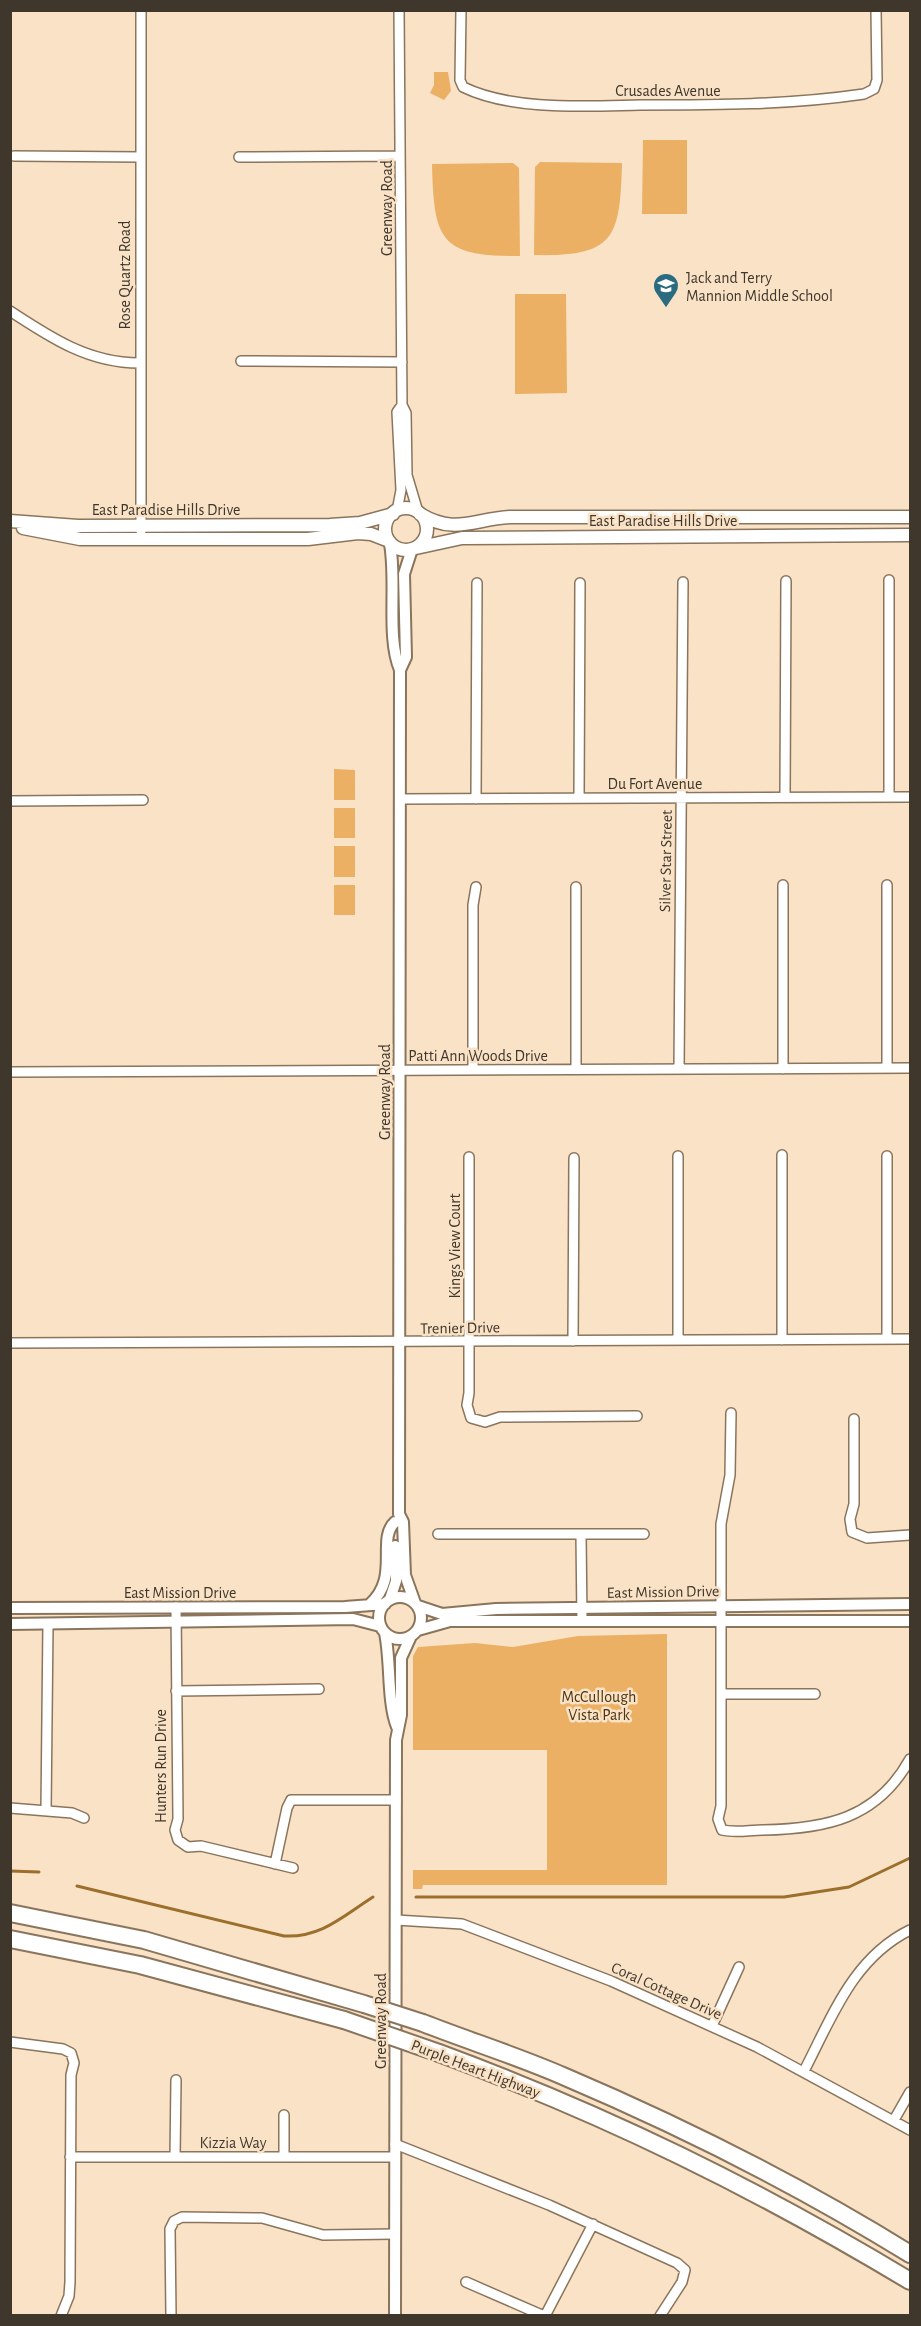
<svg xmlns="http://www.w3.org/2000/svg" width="921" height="2326" font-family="'Alegreya Sans',sans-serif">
  <rect width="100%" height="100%" fill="#f9e2c6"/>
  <path fill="#ebb064" d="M434 72H448L451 91 444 100 430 93 434 85Z
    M643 140H687V214H642Z
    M540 162 622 163C620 238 615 257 534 255L535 167Z
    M513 163 519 168 520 256C439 257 434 239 432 164Z
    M515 294H566L567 393 515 394Z
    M334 769 355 770V800H334Z
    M334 808H355V838H334Z
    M334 846H355V877H334Z
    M334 885H355V915H334Z
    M667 1634V1885H423L422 1889H413V1870H547V1750H413V1656L418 1647 475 1643 513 1647 578 1636Z"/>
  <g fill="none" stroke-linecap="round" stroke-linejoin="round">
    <path stroke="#9c6f2d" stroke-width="3" d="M10 1871 39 1872
      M77 1886 284 1936C321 1938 343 1916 373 1897
      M416 1897H784L849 1887 910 1858"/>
    <defs>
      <path id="minor" d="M141 10V531
        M399 10 402 405 406 413 407 475 418 512
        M461 10 460 80 463 87C512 111 586 106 640 105 715 105 789 105 864 94L874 89 877 80 876 10
        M14 156 140 157
        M239 157 400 156
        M10 311C51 338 89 363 139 363
        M241 361 402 362
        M397 511 401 490 397 412 402 405
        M785 797 786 581
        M889 797V580
        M579 798 580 583
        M400 799 910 797
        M476 799 477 583
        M10 801 143 800
        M783 885V1069
        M887 1068V885
        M576 1069V887
        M679 1069 683 582
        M473 1070V905L476 887
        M10 1072 910 1068
        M782 1155V1340
        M469 1157V1393L467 1405 471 1418 485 1422 500 1417 637 1416
        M887 1339V1156
        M678 1340V1156
        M573 1341 574 1158
        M10 1343 910 1339
        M731 1413 730 1475 721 1524V1806L718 1819 722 1830C736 1833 749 1830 763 1830 825 1829 877 1819 910 1759
        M854 1419V1504L850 1519 852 1532 867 1538 910 1535
        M438 1534H644
        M581 1534 582 1621
        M176 1607 178 1819 175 1830 178 1840 188 1847 201 1846 293 1868
        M176 1691 319 1689
        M721 1694H815
        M10 1808 72 1813 84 1818
        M46 1811 48 1624
        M275 1864 287 1808 291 1800H396
        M396 1920 462 1924 611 1981 757 2047 910 2130
        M712 2026 739 1967
        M10 2042 63 2049 71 2053 74 2063 71 2075 70 2282 69 2296 61 2316
        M804 2071C832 2017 853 1958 910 1930
        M284 2115V2157
        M894 2120 910 2092
        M395 2144 549 2205 677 2263 685 2270 682 2282 660 2316
        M70 2157H395
        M175 2157 176 2080
        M466 2282 544 2316
        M171 2316 170 2229 174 2221 182 2217 262 2218 323 2235 395 2234
        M545 2316 593 2224"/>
      <path id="tertiary" d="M390 544C397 583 386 637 400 670L399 1514 403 1522 405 1575 415 1603
        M400 670 406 657 404 574 412 549
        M379 1618a21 21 0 1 1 42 0a21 21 0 1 1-42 0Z
        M390 1599 396 1581 395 1546
        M369 1605C401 1578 376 1539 395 1522
        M418 1606 442 1614 496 1609 910 1604
        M10 1608 345 1607 385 1604
        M10 1624 353 1619 380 1626
        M418 1630 450 1621H910
        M385 1633C391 1662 387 1702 397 1727
        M395 2316 396 1740 401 1715V1658L411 1636"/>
      <path id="secondary" d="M385 529a21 21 0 1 1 42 0a21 21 0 1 1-42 0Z
        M420 514C455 535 473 519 510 517H910
        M10 521 78 526 330 525 360 523 393 514
        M23 528 80 539H308L358 533 371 534 389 541
        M416 548 462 538 910 535"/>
      <path id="motorway" d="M10 1913 144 1940 364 2004
        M10 1939 140 1965 344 2020
        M423 2023C469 2041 517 2056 563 2076 683 2127 800 2186 910 2254
        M439 2053C607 2115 757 2189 910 2281"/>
    </defs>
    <use href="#minor" stroke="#8a755c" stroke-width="12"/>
    <use href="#tertiary" stroke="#8a755c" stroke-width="14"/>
    <use href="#secondary" stroke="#8a755c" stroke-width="15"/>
    <use href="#motorway" stroke="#8a755c" stroke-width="20"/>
    <use href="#minor" stroke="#fff" stroke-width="9"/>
    <use href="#tertiary" stroke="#fff" stroke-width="10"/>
    <use href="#secondary" stroke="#fff" stroke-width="12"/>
    <use href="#motorway" stroke="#fff" stroke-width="16"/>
    <defs>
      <path id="motorway-bridge" d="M364 2004 423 2023
        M344 2020 439 2053"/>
    </defs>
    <use href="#motorway-bridge" stroke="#8a755c" stroke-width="20" stroke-linecap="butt"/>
    <use href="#motorway-bridge" stroke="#fff" stroke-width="16"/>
  </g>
  <defs>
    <symbol id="school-pin" viewBox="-11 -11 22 30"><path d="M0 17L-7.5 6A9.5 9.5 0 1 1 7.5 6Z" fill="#2b6b7f" stroke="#f9e2c6"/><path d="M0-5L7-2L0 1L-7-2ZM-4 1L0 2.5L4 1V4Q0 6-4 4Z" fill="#fff"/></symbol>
  </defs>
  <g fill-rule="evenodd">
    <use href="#school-pin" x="651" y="271" width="30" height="40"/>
  </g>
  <g text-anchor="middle" stroke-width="5" stroke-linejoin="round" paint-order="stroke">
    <g font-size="16" fill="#40372c" stroke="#f9e2c6">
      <text x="668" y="96">Crusades Avenue</text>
      <text transform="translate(386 208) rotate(-90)" y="6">Greenway Road</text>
      <text transform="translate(124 275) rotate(-90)" y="6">Rose Quartz Road</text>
      <text x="166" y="515">East Paradise Hills Drive</text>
      <text x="663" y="526">East Paradise Hills Drive</text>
      <text x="655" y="789">Du Fort Avenue</text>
      <text transform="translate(665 861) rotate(-89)" y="6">Silver Star Street</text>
      <text x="478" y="1061">Patti Ann Woods Drive</text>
      <text transform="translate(384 1092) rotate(-90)" y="6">Greenway Road</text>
      <text transform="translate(454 1246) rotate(-90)" y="6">Kings View Court</text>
      <text transform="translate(460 1327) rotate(-1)" y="6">Trenier Drive</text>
      <text transform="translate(663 1591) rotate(-1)" y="6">East Mission Drive</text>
      <text x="180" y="1598">East Mission Drive</text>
      <text transform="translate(160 1766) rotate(-90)" y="6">Hunters Run Drive</text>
      <text transform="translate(667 1990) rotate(24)" y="6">Coral Cottage Drive</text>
      <text transform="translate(380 2021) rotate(-90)" y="6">Greenway Road</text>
      <text transform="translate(476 2068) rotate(21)" y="6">Purple Heart Highway</text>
      <text x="233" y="2148">Kizzia Way</text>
    </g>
    <g font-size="16" fill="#40372c" stroke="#f9e2c6" text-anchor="start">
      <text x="686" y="283">Jack and Terry<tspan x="686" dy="18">Mannion Middle School</tspan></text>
    </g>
    <g font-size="16" fill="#4d3410" stroke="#f9e2c6">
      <text x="599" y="1702">McCullough<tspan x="599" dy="18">Vista Park</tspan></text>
    </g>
  </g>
  <rect width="921" height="2326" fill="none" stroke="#40372c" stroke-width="24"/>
</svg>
